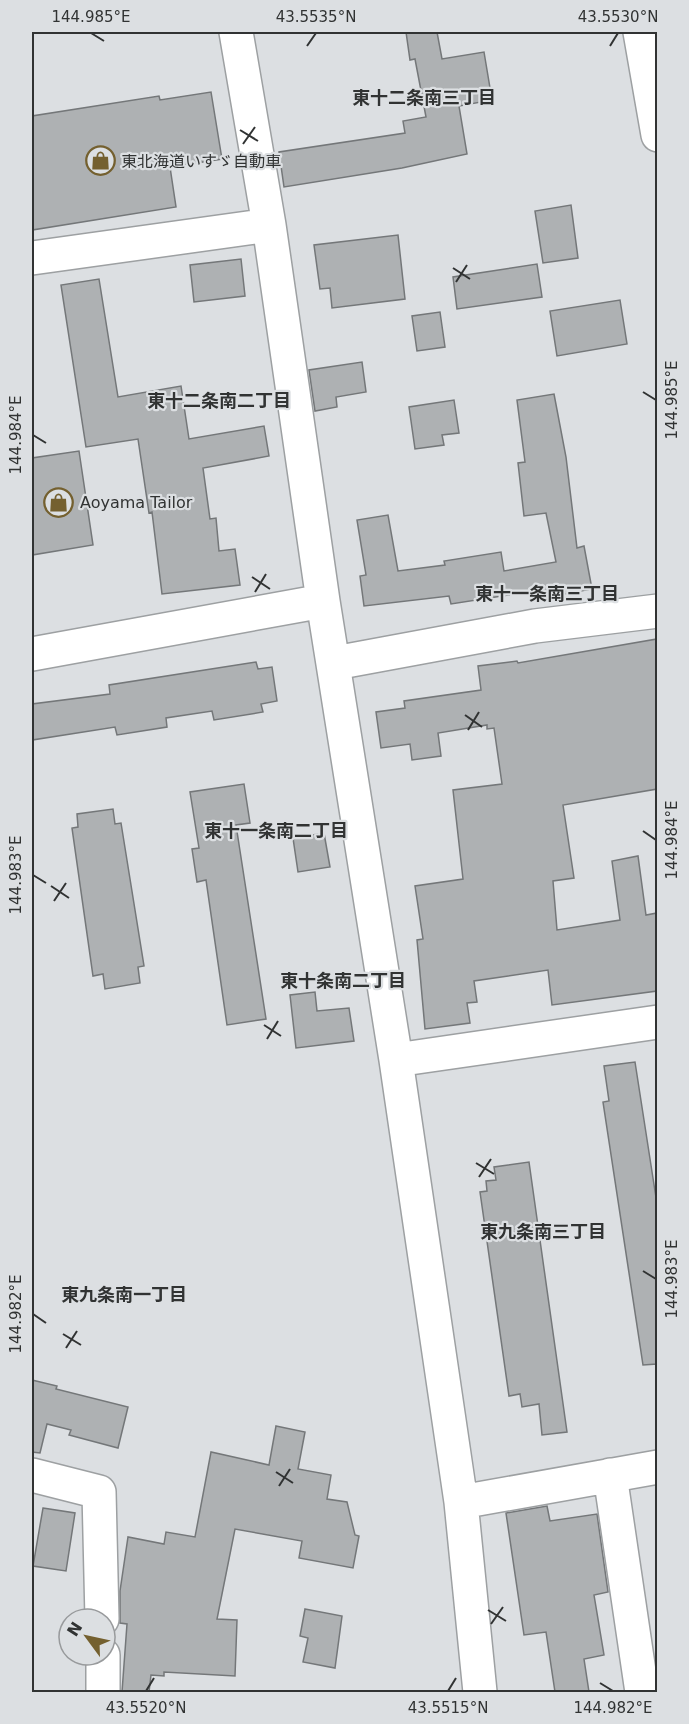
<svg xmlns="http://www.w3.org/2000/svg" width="689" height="1724" font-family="'DejaVu Sans','Noto Sans JP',sans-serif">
  <rect width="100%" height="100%" fill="#dcdfe2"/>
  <path fill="#aeb1b3" stroke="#747779" stroke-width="1.5" d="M406 32H437L442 59 484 52 492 100 459 106 467 154 402 168 284 187 279 152 405 133 403 121 426 117 415 59 410 60Z
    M211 92 222 159 170 167 176 207 32 230V116L159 96 160 100Z
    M571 205 578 258 543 263 535 211Z
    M398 235 405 299 332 308 330 288 320 289 314 245Z
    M241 259 245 296 194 302 190 265Z
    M537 264 542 297 457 309 453 277Z
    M99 279 118 397 181 386 189 439 264 426 269 456 203 468 210 519 216 518 219 551 235 549 240 585 162 594 152 512 149 513 138 439 86 447 61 285Z
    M620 300 627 344 557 356 550 311Z
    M440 312 445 347 417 351 412 316Z
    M362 362 366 392 336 397 337 407 315 411 309 370Z
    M554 394 566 457 577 548 584 546 592 589 542 598 541 590 451 604 449 596 364 606 360 576 366 575 357 520 388 515 398 571 445 565 444 561 501 552 504 571 556 562 546 513 524 516 518 463 525 462 517 400Z
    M454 400 459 433 442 435 444 445 415 449 409 407Z
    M79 451 93 545 32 555V458Z
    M657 639V789L563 805 574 878 553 881 557 930 620 920 612 861 638 856 646 915 657 913V991L552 1005 548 970 474 981 477 1002 467 1003 470 1023 425 1029 417 940 423 939 415 886 463 879 453 790 502 784 494 728 487 729V725L438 733 441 756 412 760 410 744 381 748 376 712 405 708 404 701 481 690 478 666 517 661 518 663Z
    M256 662 258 669 272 667 277 701 261 704 263 712 214 720 212 711 166 718 167 727 117 735 115 727 32 740V704L110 694 109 685Z
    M244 784 250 823 236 825 266 1019 227 1025 206 880 197 882 192 849 199 848 190 792Z
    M113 809 115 824 121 823 144 966 138 967 140 983 105 989 103 974 93 976 72 828 78 827 77 814Z
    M324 833 330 867 298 872 293 838Z
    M315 992 317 1011 349 1008 354 1041 296 1048 290 995Z
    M635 1062 657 1204V1364L643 1365 603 1102 609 1101 604 1066Z
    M529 1162 567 1432 542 1435 539 1404 522 1407 520 1394 509 1396 480 1192 487 1191 486 1181 496 1180 494 1167Z
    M32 1380 57 1386 56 1389 128 1407 118 1448 69 1435 71 1430 47 1424 40 1453 32 1452Z
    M276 1426 305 1432 298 1469 331 1475 327 1499 347 1502 355 1535 359 1536 353 1568 299 1558 302 1541 235 1529 217 1619 237 1620 235 1676 164 1672V1676L151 1675 149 1692H122L127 1624 120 1623V1591L128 1537 164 1544 166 1532 195 1537 211 1452 269 1465Z
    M547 1506 550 1521 597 1514 608 1592 594 1595 604 1655 584 1659 589 1692H555L546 1632 524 1635 506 1513Z
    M43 1508 75 1513 66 1571 33 1566Z
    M305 1609 342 1616 335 1668 303 1662 308 1638 300 1636Z"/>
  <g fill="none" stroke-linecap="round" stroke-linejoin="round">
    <defs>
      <path id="street" d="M236 32 269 225 323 601 396 1060 461 1502 480 1692
        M32 258 269 225
        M32 654 323 601
        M335 663 535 626 658 611
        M396 1060 658 1022
        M32 1475 99 1492 102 1619
        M610 1475 642 1692
        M461 1502 658 1467
        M103 1655V1692"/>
      <path id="secondary" d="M640 32 658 135"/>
    </defs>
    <use href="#street" stroke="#9da0a2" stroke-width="36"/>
    <use href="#secondary" stroke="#9da0a2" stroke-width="36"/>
    <use href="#street" stroke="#fff" stroke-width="33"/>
    <use href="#secondary" stroke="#fff" stroke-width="33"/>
  </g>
  <path fill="none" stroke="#313333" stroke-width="2" d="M91 33 104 41M307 46 316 33M610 46 618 33M240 130 258 141M243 144 255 127M453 268 470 279M456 282 467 265M643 392 656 400M33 435 46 443M252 577 270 589M255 592 266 574M465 715 482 727M468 730 479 712M643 831 656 840M33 875 46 883M51 886 69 898M54 901 66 883M264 1025 281 1036M267 1039 278 1021M476 1163 494 1174M479 1177 491 1159M643 1271 656 1279M33 1314 46 1323M63 1334 81 1345M66 1348 77 1331M276 1472 293 1483M279 1486 290 1469M488 1610 506 1621M491 1624 503 1607M600 1683 613 1691M146 1691 154 1678M448 1691 456 1678"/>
  <defs>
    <symbol id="shop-ring" viewBox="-11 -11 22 22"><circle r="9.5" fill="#dcdfe2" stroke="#74602f" stroke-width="1.5"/><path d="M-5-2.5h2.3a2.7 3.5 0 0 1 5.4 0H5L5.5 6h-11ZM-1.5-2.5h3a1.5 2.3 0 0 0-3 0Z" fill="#74602f"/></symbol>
  </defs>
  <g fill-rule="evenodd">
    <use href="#shop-ring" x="84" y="144" width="33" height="33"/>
    <use href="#shop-ring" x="42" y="486" width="33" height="33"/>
  </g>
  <g text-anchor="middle" stroke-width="4.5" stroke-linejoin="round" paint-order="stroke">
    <g font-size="16" fill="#313333" stroke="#dcdfe2" text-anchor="start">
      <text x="121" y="167">東北海道いすゞ自動車</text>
      <text x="80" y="508">Aoyama Tailor</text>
    </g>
    <g font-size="18" font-weight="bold" fill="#313333" stroke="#dcdfe2">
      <text x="424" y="104">東十二条南三丁目</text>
      <text x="219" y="407">東十二条南二丁目</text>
      <text x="547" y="600">東十一条南三丁目</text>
      <text x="276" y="837">東十一条南二丁目</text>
      <text x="343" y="987">東十条南二丁目</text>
      <text x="543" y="1238">東九条南三丁目</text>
      <text x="124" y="1301">東九条南一丁目</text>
    </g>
  </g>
  <rect width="689" height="1724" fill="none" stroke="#dcdfe2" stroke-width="66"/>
  <g transform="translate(87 1637) rotate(303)"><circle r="28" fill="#dcdfe2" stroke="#989a9c" stroke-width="1.5"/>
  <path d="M0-4.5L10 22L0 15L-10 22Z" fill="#74602f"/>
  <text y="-9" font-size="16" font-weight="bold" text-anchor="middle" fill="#313333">N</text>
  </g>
  <rect x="33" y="33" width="623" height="1658" fill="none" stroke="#313333" stroke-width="2"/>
  <g font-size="15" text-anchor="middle" fill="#313333">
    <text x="91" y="22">144.985°E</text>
    <text x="316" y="22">43.5535°N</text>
    <text x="618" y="22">43.5530°N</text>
    <text transform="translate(672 400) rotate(-90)" y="5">144.985°E</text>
    <text transform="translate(16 435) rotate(-90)" y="5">144.984°E</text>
    <text transform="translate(672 840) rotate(-90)" y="5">144.984°E</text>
    <text transform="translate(16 875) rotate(-90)" y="5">144.983°E</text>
    <text transform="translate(672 1279) rotate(-90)" y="5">144.983°E</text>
    <text transform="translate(16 1314) rotate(-90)" y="5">144.982°E</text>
    <text x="146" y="1713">43.5520°N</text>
    <text x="448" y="1713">43.5515°N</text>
    <text x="613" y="1713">144.982°E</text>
  </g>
</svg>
